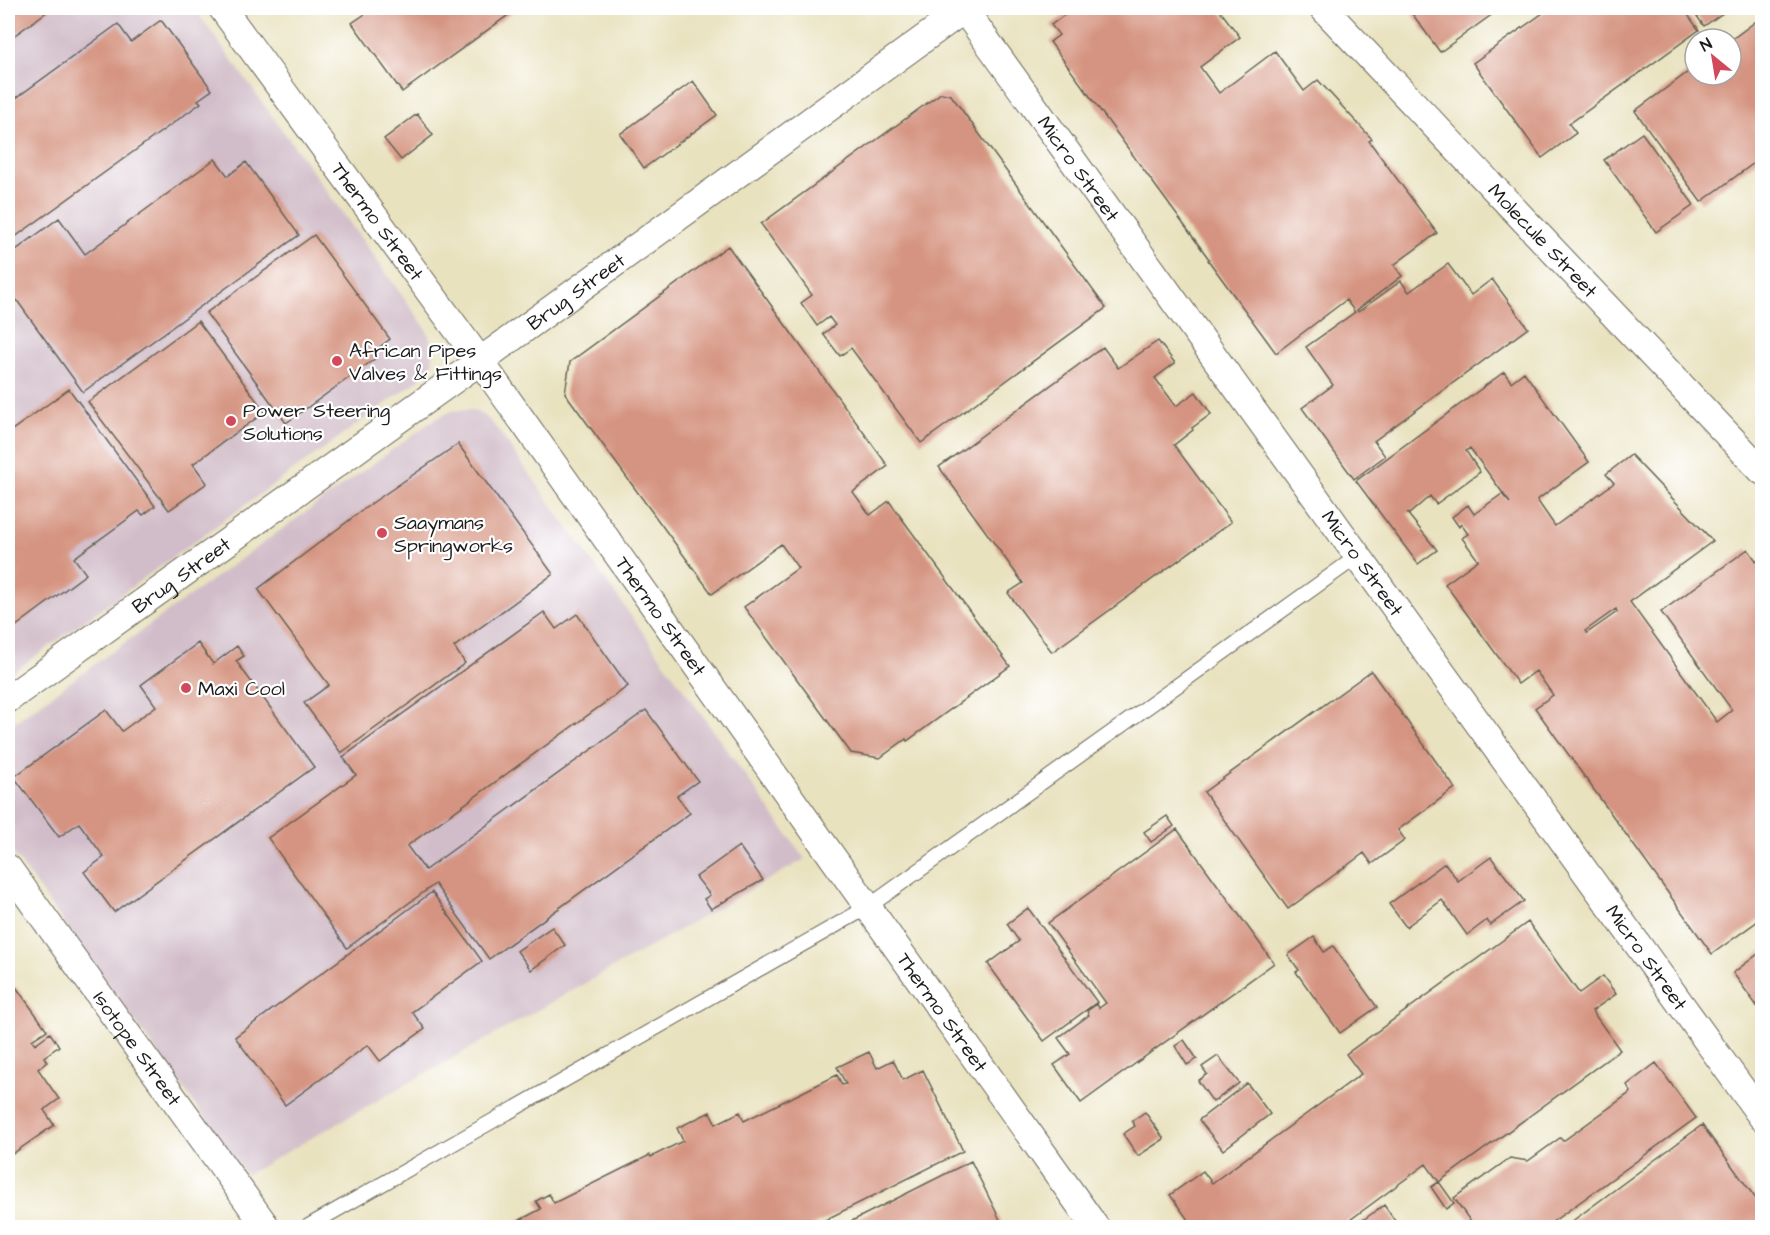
<svg xmlns="http://www.w3.org/2000/svg" width="1770" height="1235" font-family="'Architects Daughter',sans-serif">
  <rect width="100%" height="100%" fill="#fff"/>
  <filter id="ink" filterUnits="userSpaceOnUse"><feTurbulence type="fractalNoise" baseFrequency=".0167" numOctaves="2"/><feDisplacementMap in="SourceGraphic" scale="12" xChannelSelector="R" yChannelSelector="G"/><feConvolveMatrix kernelMatrix="1 2 1 2 8 2 1 2 1" color-interpolation-filters="sRGB"/></filter>
  <filter id="wash" filterUnits="userSpaceOnUse"><feTurbulence type="fractalNoise" baseFrequency=".008" numOctaves="4" result="noise"/><feDisplacementMap in="SourceGraphic" scale="24" xChannelSelector="R" yChannelSelector="G"/><feGaussianBlur stdDeviation="1.35" result="paint"/><feColorMatrix in="noise" values="0 0 0 0 0 0 0 0 0 0 0 0 0 0 0 0 0 1.4 0 .05"/><feComposite in="paint" operator="in"/></filter>
  <g filter="url(#wash)">
    <rect width="100%" height="100%" fill="#e9e2bf"/>
    <path fill="#d1bdc9" d="M8 8H194L425 327 432 343 433 354 432 365 420 379 8 676Z
      M471 410 485 416 498 430 805 859 246 1175 8 846V727L435 419 452 411Z"/>
    <g id="blocks">
      <path fill="#d59481" fill-rule="evenodd" d="M8 8H52L8 40Z
        M374 8H518L402 92 352 23Z
        M1074 8H1218L1240 37 1200 67 1219 93 1275 51 1304 91 1318 80 1372 139 1369 141 1437 233 1394 265 1402 276 1357 310 1358 312 1401 281 1409 292 1448 264 1471 295 1492 279 1528 328 1374 441 1385 456 1354 479 1302 408 1333 385 1306 347 1355 312 1346 300 1276 353 1208 260 1209 259 1050 42 1059 35 1051 25Z
        M1408 8H1501L1440 52Z
        M1550 8H1683L1699 30 1569 124 1576 133 1542 158 1473 63Z
        M1691 8H1730L1704 26Z
        M1762 17V157L1701 202 1635 111 1695 67V75H1731V40Z
        M161 20 212 90 198 100 201 103 8 242V104L118 24 131 42Z
        M693 81 717 115 644 168 620 134Z
        M941 93 951 95 1106 308 921 443 851 348 840 356 823 334 835 325 829 317 817 326 801 303 812 295 761 224Z
        M417 114 433 135 401 160 384 139Z
        M1642 133 1694 205 1656 232 1604 160Z
        M215 159 228 176 246 162 299 235 83 392 8 288V256L59 218 85 254Z
        M314 235 390 339 373 352 376 358 286 423 206 313Z
        M728 246 888 466 853 492 870 515 889 501 1010 666 907 741 906 739 880 758 851 753 744 607 798 568 781 544 712 594 565 393 570 362Z
        M198 321 265 412 193 464 207 483 169 510 88 402Z
        M1158 341 1175 363 1155 378 1176 406 1196 392 1211 414 1192 428 1193 430 1174 445 1231 522 1052 652 1008 593 1023 583 939 467 1103 347 1118 368Z
        M1504 372 1511 382 1524 372 1589 462 1537 500 1555 526 1614 483 1606 474 1631 455 1713 541 1630 602 1717 722 1732 710 1661 612 1748 549 1762 569V918L1712 954 1535 708 1553 695 1536 671 1518 684 1445 584 1478 560 1462 538 1468 534 1461 524 1459 527 1452 517 1468 505 1474 514 1502 494 1510 503 1470 448 1466 451 1480 472 1436 504 1430 496 1409 514 1407 513 1437 550 1418 564 1356 481ZM1616 609 1617 612 1587 633 1585 631Z
        M69 389 155 506 143 515 139 511 74 558 86 574 8 632V433Z
        M458 444 553 574 454 647 465 663 341 753 304 703 329 685 258 589 372 503Z
        M544 612 556 629 577 614 628 686 407 846 425 870 646 710 698 781 677 796 690 813 489 959 435 884 347 948 268 838 356 775 343 757Z
        M198 643 213 664 237 646 244 656 236 661 314 767 114 912 84 872 104 857 79 823 59 837 14 777 106 710 122 731 156 706 141 685Z
        M1371 671 1455 788 1398 830 1405 840 1372 864 1364 853 1288 909 1204 792Z
        M1167 816 1174 826 1151 842 1144 832Z
        M1177 829 1274 963 1081 1103 1054 1065 1070 1054 1058 1038 1089 1015 1087 1011 1097 1004 1099 1008 1106 1003 1048 923Z
        M739 846 763 880 711 909 704 899 710 895 696 877Z
        M1491 857 1524 901 1490 925 1487 920 1467 935 1442 900 1406 927 1389 904 1445 863 1458 881Z
        M432 892 482 961 412 1012 425 1029 380 1061 368 1045 285 1105 235 1037Z
        M1028 908 1097 1002 1044 1041 988 964 1019 941 1007 924Z
        M1528 922 1579 993 1603 976 1616 994 1592 1011 1620 1050 1439 1182 1454 1203 1446 1209 1431 1187 1439 1182 1426 1164 1339 1228H1194L1170 1195 1203 1171 1212 1183 1361 1074 1346 1054Z
        M552 927 565 945 531 970 517 951Z
        M1314 937 1324 952 1333 946 1377 1007 1340 1033 1296 972 1299 970 1288 955Z
        M1762 951V1013L1733 973Z
        M16 987 47 1030 32 1040 35 1044 50 1033 59 1046 44 1057 47 1062 38 1069 59 1099 44 1110 54 1125 8 1157V993Z
        M1184 1040 1197 1059 1187 1065 1175 1046Z
        M869 1052 877 1068 893 1060 903 1080 923 1070 963 1151 809 1228H505L541 1209 536 1201 549 1194 554 1203 650 1155 651 1157 683 1141 677 1128 710 1112 716 1124 740 1112 744 1121 837 1075 842 1085 846 1084 837 1067Z
        M1218 1056 1239 1083 1213 1102 1198 1081 1207 1074 1202 1067Z
        M1656 1063 1696 1118 1544 1228H1475L1454 1198 1510 1158 1528 1161 1560 1138 1563 1141 1631 1092 1627 1085Z
        M1247 1083 1270 1114 1223 1150 1199 1120Z
        M1145 1112 1164 1139 1138 1156 1123 1134 1135 1126 1132 1121Z
        M1702 1125 1762 1207V1228H1563Z
        M971 1161 1004 1228H838Z
        M1384 1205 1400 1228H1352Z"/>
    </g>
  </g>
  <g filter="url(#ink)">
    <use href="#blocks" fill-opacity="0" stroke="#646155" stroke-width="1.5"/>
    <g fill="none" stroke-linecap="round" stroke-linejoin="round">
      <defs>
        <path id="service" d="M305 1228 868 907 1358 556"/>
        <g id="minor">
          <path id="s1" d="M222 8 480 361 1096 1228"/>
          <path id="s2" d="M963 8 1762 1117"/>
          <path id="s3" d="M1323 8 1762 471"/>
          <path id="s4" d="M8 699 480 361 966 8"/>
          <path id="s5" d="M8 868 267 1228"/>
        </g>
      </defs>
      <use href="#service" stroke="#646155" stroke-width="16"/>
      <use href="#minor" stroke="#646155" stroke-width="29"/>
      <use href="#service" stroke="#fff" stroke-width="14"/>
      <use href="#minor" stroke="#fff" stroke-width="27"/>
    </g>
  </g>
  <g fill="#d1495b" stroke="#fff" stroke-width="2">
    <circle cx="337" cy="361" r="6"/>
    <circle cx="231" cy="421" r="6"/>
    <circle cx="382" cy="533" r="6"/>
    <circle cx="186" cy="688" r="6"/>
  </g>
  <g text-anchor="middle" stroke-width="4.5" stroke-linejoin="round" paint-order="stroke">
    <g font-size="20" fill="#1c1c1c" stroke="#fff">
      <text dy="7" stroke="none"><textPath href="#s2" startOffset="198">Micro Street</textPath></text>
      <text dy="7" stroke="none"><textPath href="#s1" startOffset="264">Thermo Street</textPath></text>
      <text dy="7" stroke="none"><textPath href="#s3" startOffset="320">Molecule Street</textPath></text>
      <text dy="7" stroke="none"><textPath href="#s4" startOffset="699">Brug Street</textPath></text>
      <text dy="7" stroke="none"><textPath href="#s2" startOffset="684">Micro Street</textPath></text>
      <text dy="7" stroke="none"><textPath href="#s4" startOffset="213">Brug Street</textPath></text>
      <text dy="7" stroke="none"><textPath href="#s1" startOffset="750">Thermo Street</textPath></text>
      <text dy="7" stroke="none"><textPath href="#s2" startOffset="1170">Micro Street</textPath></text>
      <text dy="7" stroke="none"><textPath href="#s1" startOffset="1236">Thermo Street</textPath></text>
      <text dy="7" stroke="none"><textPath href="#s5" startOffset="222">Isotope Street</textPath></text>
    </g>
    <g font-size="20" fill="#1c1c1c" stroke="#fff" text-anchor="start">
      <text x="349" y="357">African Pipes<tspan x="349" dy="23">Valves &amp; Fittings</tspan></text>
      <text x="243" y="417">Power Steering<tspan x="243" dy="23">Solutions</tspan></text>
      <text x="394" y="529">Saaymans<tspan x="394" dy="23">Springworks</tspan></text>
      <text x="198" y="695">Maxi Cool</text>
    </g>
  </g>
  <rect width="1770" height="1235" fill="none" stroke="#fff" stroke-width="30"/>
  <g transform="translate(1713 57) rotate(330)"><circle r="28" fill="#ffffff" stroke="#a4a4a4" stroke-width="1.5"/>
  <path d="M0-4.5L10 22L0 15L-10 22Z" fill="#d1495b"/>
  <text y="-9" font-size="16" font-weight="bold" text-anchor="middle" fill="#1c1c1c">N</text>
  </g>
</svg>
